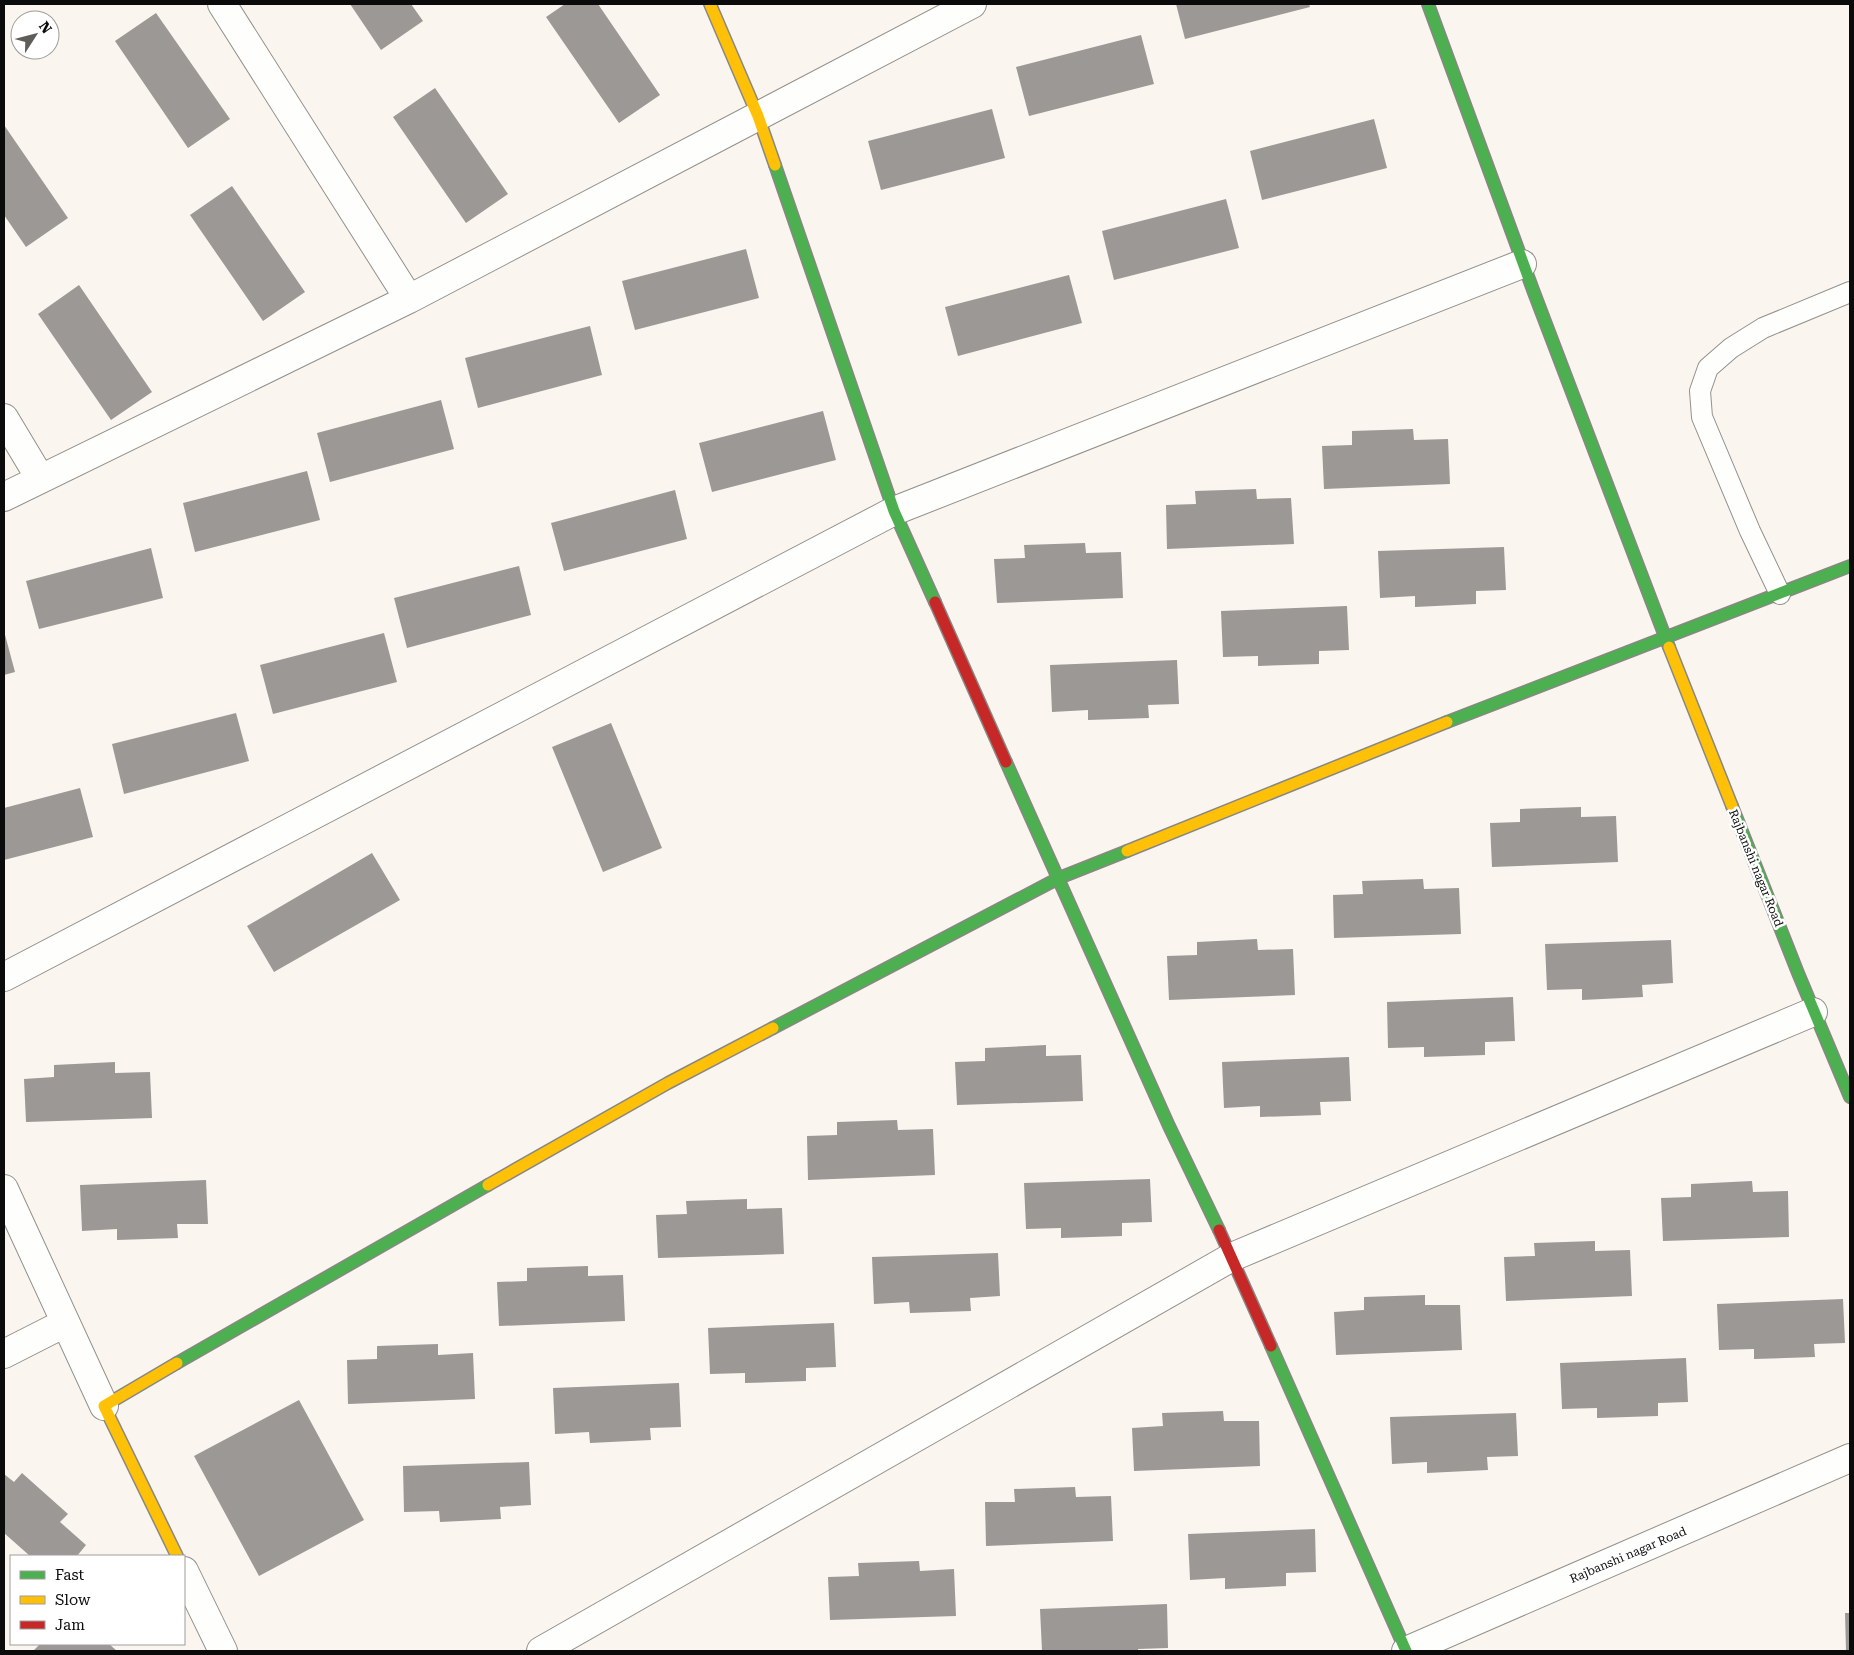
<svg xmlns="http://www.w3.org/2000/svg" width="1854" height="1655" font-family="'Roboto Serif',serif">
  <rect width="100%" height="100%" fill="#faf5ee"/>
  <path fill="#9c9895" d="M350 4H411L423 21 381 50Z
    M565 4H598L660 95 619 123 546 17Z
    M1176 4H1309L1310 7 1185 39Z
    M156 13 230 119 188 148 115 41Z
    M1141 35 1154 84 1029 116 1016 67Z
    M435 88 508 194 466 223 393 117Z
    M992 109 1005 158 881 190 868 141Z
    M1374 119 1387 168 1262 200 1250 151Z
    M4 125 68 218 26 247 4 215Z
    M232 186 305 292 263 321 190 215Z
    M1226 199 1239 248 1114 280 1102 231Z
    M746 249 759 298 635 330 622 281Z
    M1069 275 1082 323 958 356 945 307Z
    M79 285 152 392 111 420 38 314Z
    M590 326 602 375 478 408 465 358Z
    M441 400 454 449 330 482 317 433Z
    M823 411 836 460 712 492 699 443Z
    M1413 429 1414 440 1448 439 1450 484 1324 489 1322 446 1352 445V431Z
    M307 471 320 520 195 552 183 503Z
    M1256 489 1257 499 1291 498 1294 544 1167 549 1166 505 1196 504 1195 491Z
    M675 490 687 539 564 571 551 523Z
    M1085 543 1086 553 1121 552 1123 598 997 603 994 559 1025 558 1024 545Z
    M1504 547 1506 590 1476 591V604L1415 607V596L1380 598 1378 551Z
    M151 548 163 598 39 629 26 581Z
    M519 566 531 615 407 648 394 598Z
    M1347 606 1349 650 1319 651V664L1258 666V656L1223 657 1221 611Z
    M4 631 15 672 4 675Z
    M384 633 397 682 273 714 260 665Z
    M1177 660 1179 704 1148 705 1149 718 1088 720V710L1052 712 1050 665Z
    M236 713 249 761 124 794 112 744Z
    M611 723 662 848 603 872 552 747Z
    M80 788 93 837 4 860V808Z
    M1581 807V817L1616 816 1618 862 1492 867 1490 823 1520 822V809Z
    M372 853 400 900 274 972 247 926Z
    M1423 879 1424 889 1459 888 1461 934 1334 938 1333 895 1363 894 1362 881Z
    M1257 939 1258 950 1293 949 1295 995 1169 1000 1167 956 1197 955V942Z
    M1671 940 1673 983 1642 985 1643 997 1582 1000V989L1547 990 1545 944Z
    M1513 997 1515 1041 1485 1042V1055L1424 1057V1047L1388 1048 1387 1002Z
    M1046 1045V1056L1081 1055 1083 1101 957 1105 955 1062 985 1061V1048Z
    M1349 1057 1351 1101 1320 1102 1321 1115 1260 1117V1106L1224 1108 1222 1062Z
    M115 1062V1073L150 1072 152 1118 26 1122 24 1079 54 1077V1065Z
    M897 1120 898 1130 933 1129 935 1175 808 1180 807 1136 837 1135V1122Z
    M1150 1179 1152 1222 1122 1223V1236L1061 1238V1228L1026 1229 1024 1183Z
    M206 1180 208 1224H177L178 1238 117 1240V1229L82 1231 80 1185Z
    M1752 1181 1753 1192 1788 1191 1789 1237 1663 1241 1661 1198 1691 1197V1184Z
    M747 1199V1209L782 1208 784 1254 658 1258 656 1215 687 1214 686 1201Z
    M1595 1241V1251L1630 1250 1632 1296 1506 1301 1504 1257 1535 1256 1534 1243Z
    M998 1253 1000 1296 970 1298 971 1311 910 1313 909 1302 874 1304 872 1257Z
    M588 1266V1276L623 1275 625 1321 499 1326 497 1282 527 1281V1268Z
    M1425 1295V1305H1460L1462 1350 1336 1355 1334 1312 1364 1310V1297Z
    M1843 1299 1845 1343 1814 1344 1815 1357 1754 1359V1349L1719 1350 1717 1304Z
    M834 1323 836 1367 806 1368V1381L745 1383V1373L710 1374 708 1328Z
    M438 1344V1355L473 1353 475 1399 348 1404 347 1360 377 1359V1346Z
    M1686 1358 1688 1402 1658 1403V1416L1597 1418V1408L1562 1409 1560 1363Z
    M679 1383 681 1427 650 1428 651 1440 590 1443 589 1432 555 1434 553 1388Z
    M299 1400 364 1520 259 1576 194 1456Z
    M1223 1411 1224 1421H1259L1260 1466 1134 1471 1132 1428 1163 1426 1162 1413Z
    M1516 1413 1518 1456 1487 1457 1488 1470 1427 1473V1462L1392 1464 1390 1417Z
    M529 1462 531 1505 500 1507 501 1519 440 1522 439 1511 404 1512 403 1466Z
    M22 1473 68 1514 60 1522 86 1545 77 1556H30L4 1533V1474L14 1482Z
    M1075 1487 1076 1497 1111 1496 1113 1541 986 1546 985 1502H1015L1014 1489Z
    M1315 1529 1316 1572 1286 1573V1586L1225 1589V1578L1190 1580 1188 1534Z
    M919 1561 920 1571 954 1569 956 1616 830 1620 828 1577 859 1576 858 1563Z
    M1167 1604 1168 1648 1138 1649V1651H1042L1040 1609Z
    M1845 1613H1850V1651H1846Z
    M40 1644H109L117 1651H33Z"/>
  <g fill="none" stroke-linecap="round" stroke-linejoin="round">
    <defs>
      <path id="lane" d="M1780 594 1750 531 1702 417 1700 391 1708 368 1731 348 1763 328 1850 292"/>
      <path id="street" d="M222 4 409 299
        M4 418 40 478
        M4 497 409 299 972 4
        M4 977 894 511 1522 264
        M4 1189 104 1406
        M4 1354 65 1323
        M184 1571 223 1651
        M541 1651 1232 1257 1813 1012
        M1406 1651 1850 1458"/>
      <path id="fast" d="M1428 4 1533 290 1669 647
        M775 165 894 511 935 602
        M1447 722 1850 566
        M1006 762 1169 1126 1219 1230
        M1732 806 1798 973 1850 1097
        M773 1028 1059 878 1127 851
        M1271 1346 1406 1651
        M177 1363 488 1185"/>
      <path id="slow" d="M710 4 758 116 775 165
        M1669 647 1732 806
        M1127 851 1447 722
        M488 1185 668 1083 773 1028
        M177 1556 104 1406 177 1363"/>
      <path id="jam" d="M935 602 1006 762
        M1219 1230 1271 1346"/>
    </defs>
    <use href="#lane" stroke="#93908d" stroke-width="22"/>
    <use href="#street" stroke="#93908d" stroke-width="30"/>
    <use href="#fast" stroke="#898784" stroke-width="14"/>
    <use href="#slow" stroke="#898784" stroke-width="14"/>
    <use href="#jam" stroke="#898784" stroke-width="14"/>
    <use href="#lane" stroke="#fefefc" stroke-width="20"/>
    <use href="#street" stroke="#fefefc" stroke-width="28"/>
    <use href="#fast" stroke="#4caf50" stroke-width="11"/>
    <use href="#slow" stroke="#ffc107" stroke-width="11"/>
    <use href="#jam" stroke="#c62828" stroke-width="11"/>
  </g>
  <g text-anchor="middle" stroke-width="5" stroke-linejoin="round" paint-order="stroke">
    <g font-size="12" fill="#0b0b0b" stroke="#fff">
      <text transform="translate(1756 868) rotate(68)" y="4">Rajbanshi nagar Road</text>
      <text transform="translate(1628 1555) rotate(-23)" y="4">Rajbanshi nagar Road</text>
    </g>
  </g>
  <rect width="1854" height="1655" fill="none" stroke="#0b0b0b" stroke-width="10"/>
  <rect x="10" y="1555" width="175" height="90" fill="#ffffff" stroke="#9d9d9d"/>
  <rect x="20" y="1571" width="25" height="8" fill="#4caf50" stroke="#9d9d9d"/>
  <text x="55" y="1580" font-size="15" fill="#0b0b0b">Fast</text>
  <rect x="20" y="1596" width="25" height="8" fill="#ffc107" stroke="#9d9d9d"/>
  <text x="55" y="1605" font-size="15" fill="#0b0b0b">Slow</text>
  <rect x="20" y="1621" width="25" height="8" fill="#c62828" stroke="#9d9d9d"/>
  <text x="55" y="1630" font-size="15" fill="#0b0b0b">Jam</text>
  <g transform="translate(35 35) rotate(54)"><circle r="24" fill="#ffffff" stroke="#9d9d9d"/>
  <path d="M0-4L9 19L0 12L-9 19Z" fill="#5f5d5a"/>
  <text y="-8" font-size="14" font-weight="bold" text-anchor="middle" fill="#0b0b0b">N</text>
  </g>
</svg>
